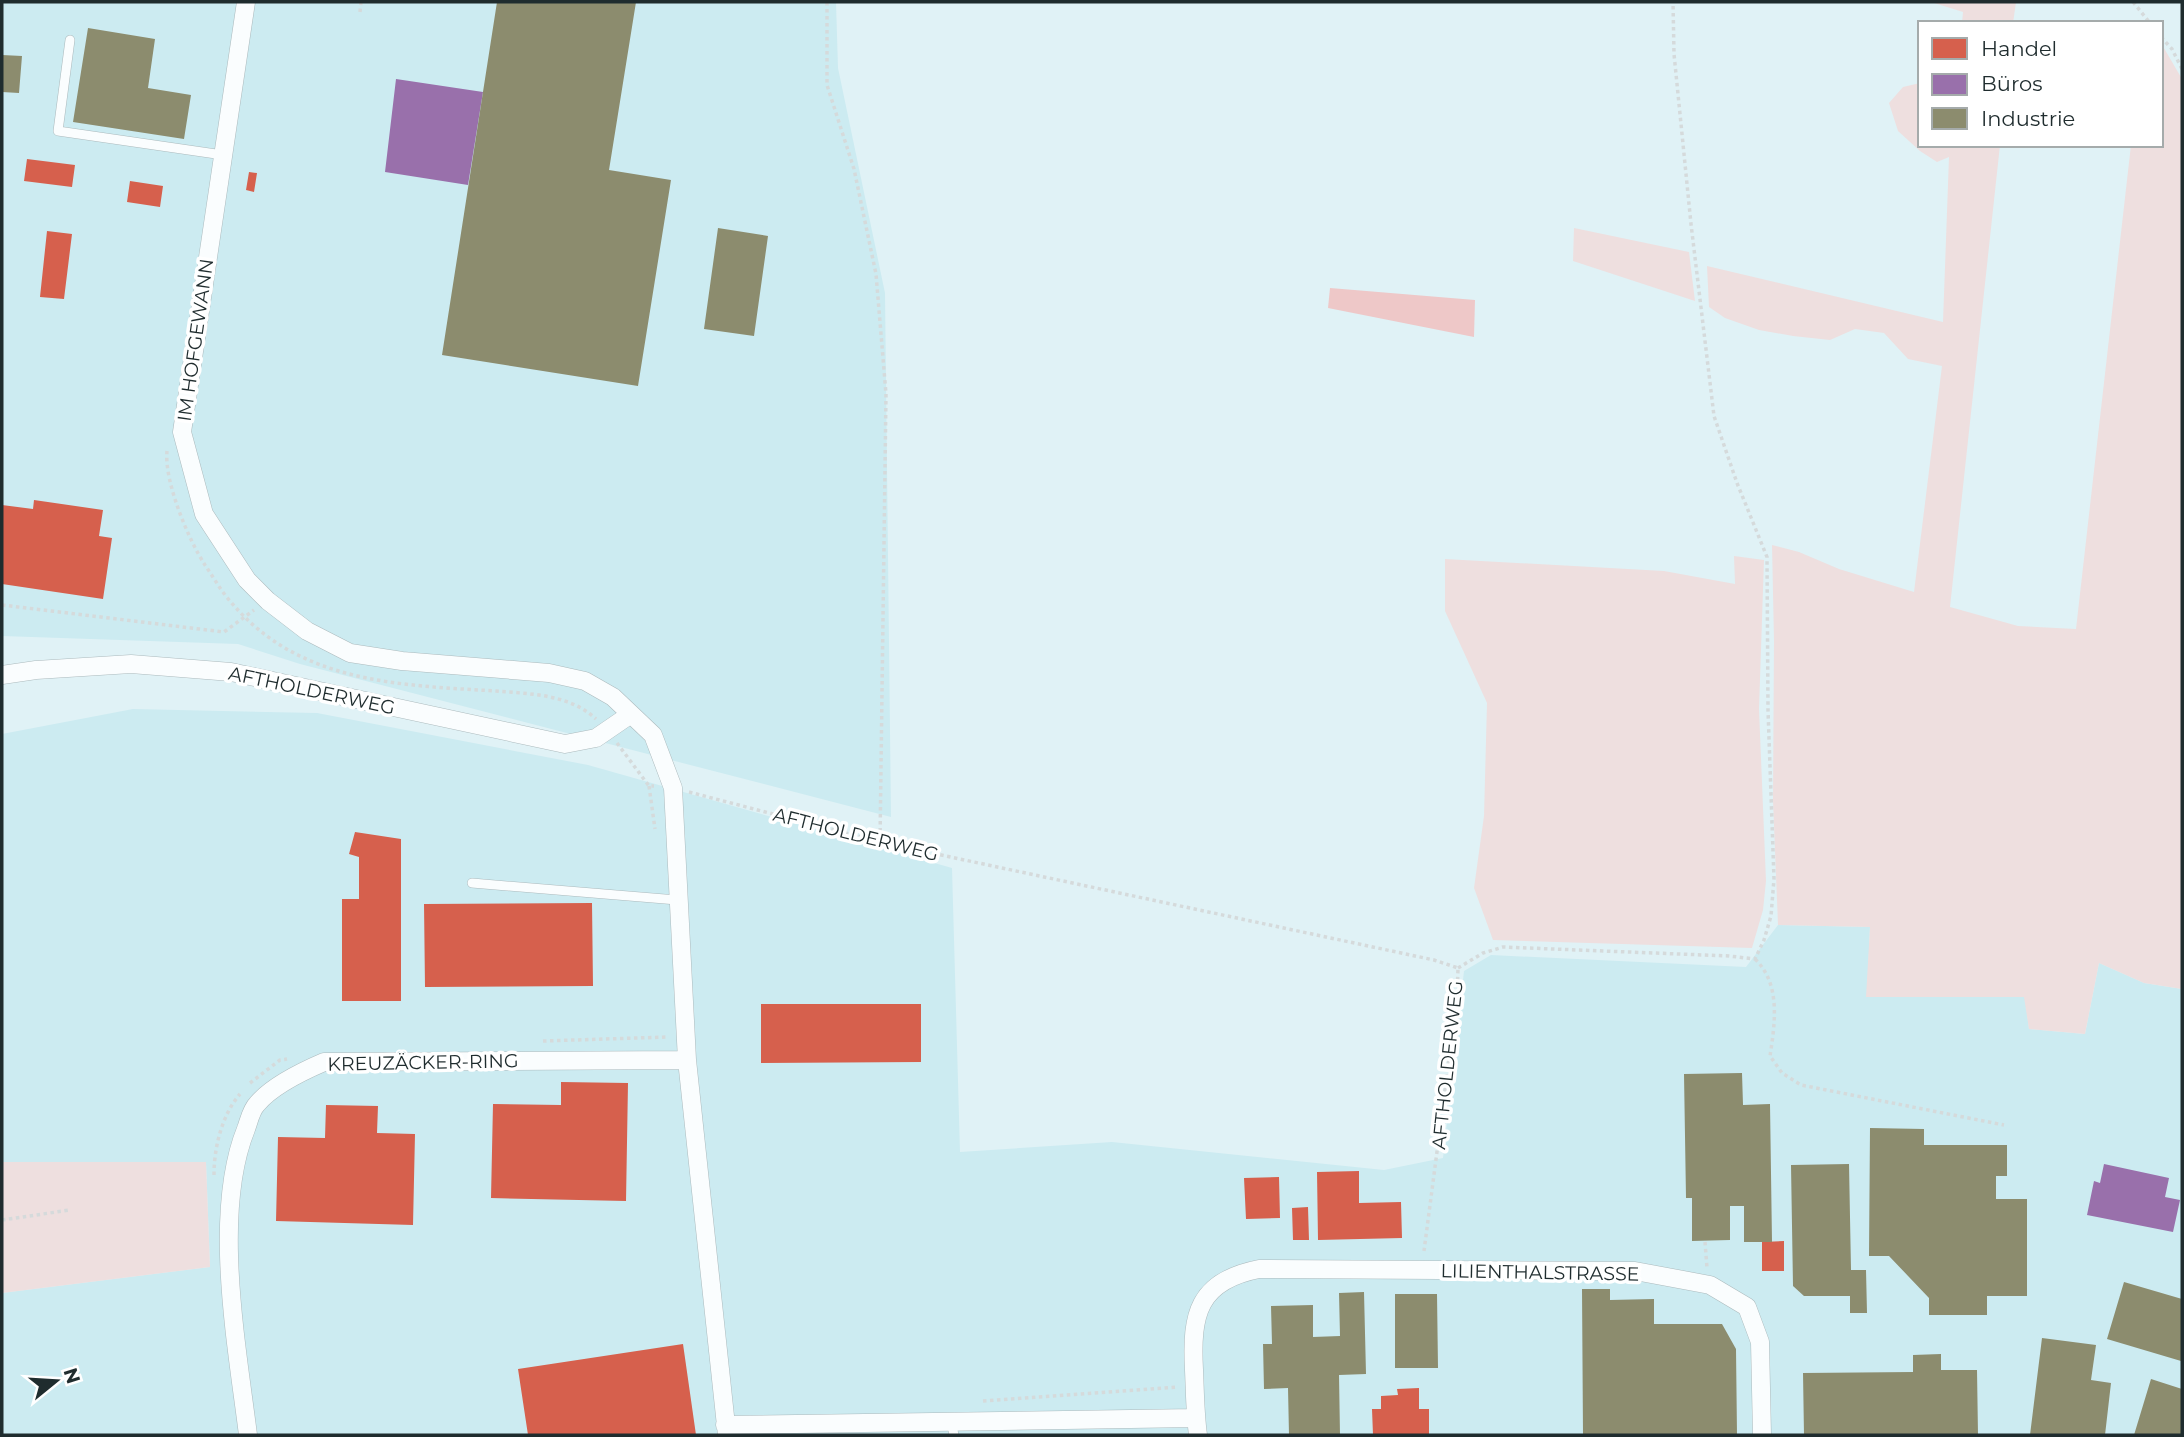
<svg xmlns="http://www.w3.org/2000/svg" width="2184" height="1437" font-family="Montserrat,sans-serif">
  <rect width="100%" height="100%" fill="#e0f2f6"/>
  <path fill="#ccebf1" d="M2 2H836L838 68 885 293 891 817 300 664 238 644 2 636Z
    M133 709 317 713 588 765 952 868 960 1152 1112 1142 1384 1170 1443 1158 1464 971 1491 955 1746 967 1778 925 1870 927 1867 997H2025L2029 1029 2085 1034 2099 963 2144 983 2182 989V1435H2V1293L210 1267 206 1162H2V734Z"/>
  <path fill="#eedfdf" d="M1931 2H2016L2013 23H1962L1963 12Z
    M2161 43 2182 79V989L2144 983 2099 963 2085 1034 2029 1029 2024 997H1866L1870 927 1778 925 1773 800 1774 641 1772 545 1799 552 1839 569 1914 592 1942 366 1908 359 1884 333 1855 329 1830 340 1793 336 1759 330 1725 318 1709 307 1707 266 1943 322 1949 157 1937 162 1920 151 1898 131 1889 103 1903 87 1920 83V145H2000L1950 607 2018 626 2076 629 2131 145H2161Z
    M1574 228 1689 252 1695 301 1573 261Z
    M1734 556 1764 560 1759 709 1766 881 1763 910 1752 948 1493 940 1474 888 1484 816 1487 703 1445 611V559L1664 571 1735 584Z
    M2 1162H206L210 1267 2 1293Z"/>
  <path fill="#eec8c8" d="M1330 288 1475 300 1474 337 1328 308Z"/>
  <path fill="#d6604d" d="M27 159 75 165 72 187 24 181Z
    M249 172 257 173 254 192 246 190Z
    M130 181 163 186 160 207 127 202Z
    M47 231 72 234 64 299 40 297Z
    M34 500 103 510 99 536 112 538 103 599 2 584V505L33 509Z
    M355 832 401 839V1001H342V899H359V857L349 854Z
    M592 903 593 986 425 987 424 904Z
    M761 1004H921V1062L761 1063Z
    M561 1082 628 1083 626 1201 491 1198 493 1104 561 1105Z
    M326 1105 378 1106 377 1133 415 1134 413 1225 276 1221 278 1137 325 1138Z
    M1359 1171V1203L1401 1202 1402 1238 1318 1240 1317 1172Z
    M1279 1177 1280 1218 1246 1219 1244 1178Z
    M1308 1207 1309 1240H1293L1292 1208Z
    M1784 1241V1271H1762V1242Z
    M683 1344 696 1435H528L518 1369Z
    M1419 1388V1409H1429V1435H1373L1372 1409H1381V1396L1398 1395 1397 1389Z"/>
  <path fill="#9970ab" d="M396 79 483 92 468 185 385 172Z
    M2104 1164 2169 1178 2165 1197 2180 1200 2173 1232 2087 1215 2094 1181 2100 1183Z"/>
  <path fill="#8c8c6e" d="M497 2H636L609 170 671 180 638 386 442 355Z
    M88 28 155 39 148 88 191 95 184 139 73 122Z
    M2 55 22 56 19 93 2 92Z
    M718 228 768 236 754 336 704 329Z
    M1742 1073 1743 1105 1770 1104 1772 1242H1744V1206H1730V1240L1692 1241V1198H1686L1684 1074Z
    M1870 1128 1924 1129V1145H2007V1176H1996V1199H2027V1296H1987V1315H1929V1298L1889 1256H1869Z
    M1849 1164 1851 1270H1866L1867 1313H1850V1296H1804L1793 1286 1791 1165Z
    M2124 1282 2182 1299 2181 1361 2107 1339Z
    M1582 1289H1610V1300L1654 1299V1324H1722L1736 1349 1737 1435H1583Z
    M1364 1292 1366 1374 1339 1375 1340 1435H1289L1288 1388 1264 1389 1263 1344H1272L1271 1306 1313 1305V1337L1340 1336 1339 1293Z
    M1395 1294H1437L1438 1368H1395Z
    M2042 1338 2096 1345 2091 1380 2111 1383 2105 1435H2030Z
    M1941 1354V1370H1977L1978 1435H1804L1803 1373 1913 1372V1355Z
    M2151 1379 2182 1389V1435H2134Z"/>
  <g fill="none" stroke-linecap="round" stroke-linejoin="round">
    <defs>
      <path id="lane" d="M70 40 58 131 223 155
        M472 883 677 900
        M951 1421 954 1435"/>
      <path id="street" d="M246 2 182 432 204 514 247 580 268 601 307 631 350 653 402 661 549 673 585 681 613 697 653 735 673 788 687 1060 727 1435
        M2 675 36 670 131 664 231 672 565 744 596 738 631 714
        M725 1425 1195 1418
        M248 1435C237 1346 212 1213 246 1129 249 1121 251 1110 257 1104 271 1087 303 1071 324 1062L687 1060
        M1198 1435C1195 1413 1195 1392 1194 1370 1191 1314 1198 1281 1259 1269L1635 1271 1710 1285 1747 1307 1760 1342 1762 1435"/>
    </defs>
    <use href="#lane" stroke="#acbabd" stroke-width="10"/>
    <use href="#street" stroke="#acbabd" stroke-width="19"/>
    <path stroke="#d5dadb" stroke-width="3.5" stroke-dasharray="3.5 3.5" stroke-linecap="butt" d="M827 2V85L854 169 876 274 886 394 880 842
      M2133 2 2150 23
      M360 12 361 2
      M2161 37 2172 49 2182 69
      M167 451C164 481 188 539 205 565 212 575 218 586 226 596 294 683 396 685 496 691 531 694 569 694 596 719
      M2 605 224 632 254 610
      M617 743 649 786H654
      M649 786 655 829
      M689 792 880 842 1434 960 1458 968 1457 999 1424 1251
      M1755 959C1781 984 1775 1023 1770 1056L1782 1073 1801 1085 2004 1125
      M1458 968 1483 953 1503 947 1729 956 1755 959 1764 940 1771 916 1774 879 1768 710 1767 557 1737 483 1714 416 1691 224 1674 54 1673 2
      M543 1041 668 1037
      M250 1083 280 1060 287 1059
      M214 1175C214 1147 222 1115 240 1094
      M2 1220 70 1210
      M1705 1242 1707 1268
      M983 1401 1178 1387"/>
    <use href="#lane" stroke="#fafdfe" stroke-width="9"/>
    <use href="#street" stroke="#fafdfe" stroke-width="18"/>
  </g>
  <g text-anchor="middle" stroke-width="7" stroke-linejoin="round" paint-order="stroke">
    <g font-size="19" fill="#1f2c2e" stroke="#fff">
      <text transform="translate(195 340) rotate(-82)" y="7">IM HOFGEWANN</text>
      <text transform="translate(312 690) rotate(12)" y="7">AFTHOLDERWEG</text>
      <text transform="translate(856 834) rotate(14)" y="7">AFTHOLDERWEG</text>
      <text transform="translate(423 1062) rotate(-1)" y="7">KREUZÄCKER-RING</text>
      <text transform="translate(1447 1065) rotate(-84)" y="7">AFTHOLDERWEG</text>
      <text transform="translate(1540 1272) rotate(1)" y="7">LILIENTHALSTRASSE</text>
    </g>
  </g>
  <rect width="2184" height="1437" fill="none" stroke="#1f2c2e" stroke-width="7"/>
  <rect x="1918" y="21" width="245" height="126" fill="#ffffff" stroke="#a5abab" stroke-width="2"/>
  <rect x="1932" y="38" width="35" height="21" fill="#d6604d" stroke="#a5abab" stroke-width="2"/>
  <text x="1981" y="56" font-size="21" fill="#1f2c2e">Handel</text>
  <rect x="1932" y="74" width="35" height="21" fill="#9970ab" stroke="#a5abab" stroke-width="2"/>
  <text x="1981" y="91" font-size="21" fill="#1f2c2e">Büros</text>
  <rect x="1932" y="108" width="35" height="21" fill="#8c8c6e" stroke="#a5abab" stroke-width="2"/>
  <text x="1981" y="126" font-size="21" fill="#1f2c2e">Industrie</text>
  <g transform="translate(56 1381) rotate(72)" stroke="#ffffff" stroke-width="5" paint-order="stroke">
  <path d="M0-5L12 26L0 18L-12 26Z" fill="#1f2c2e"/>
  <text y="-10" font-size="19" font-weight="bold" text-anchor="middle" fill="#1f2c2e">N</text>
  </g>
</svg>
